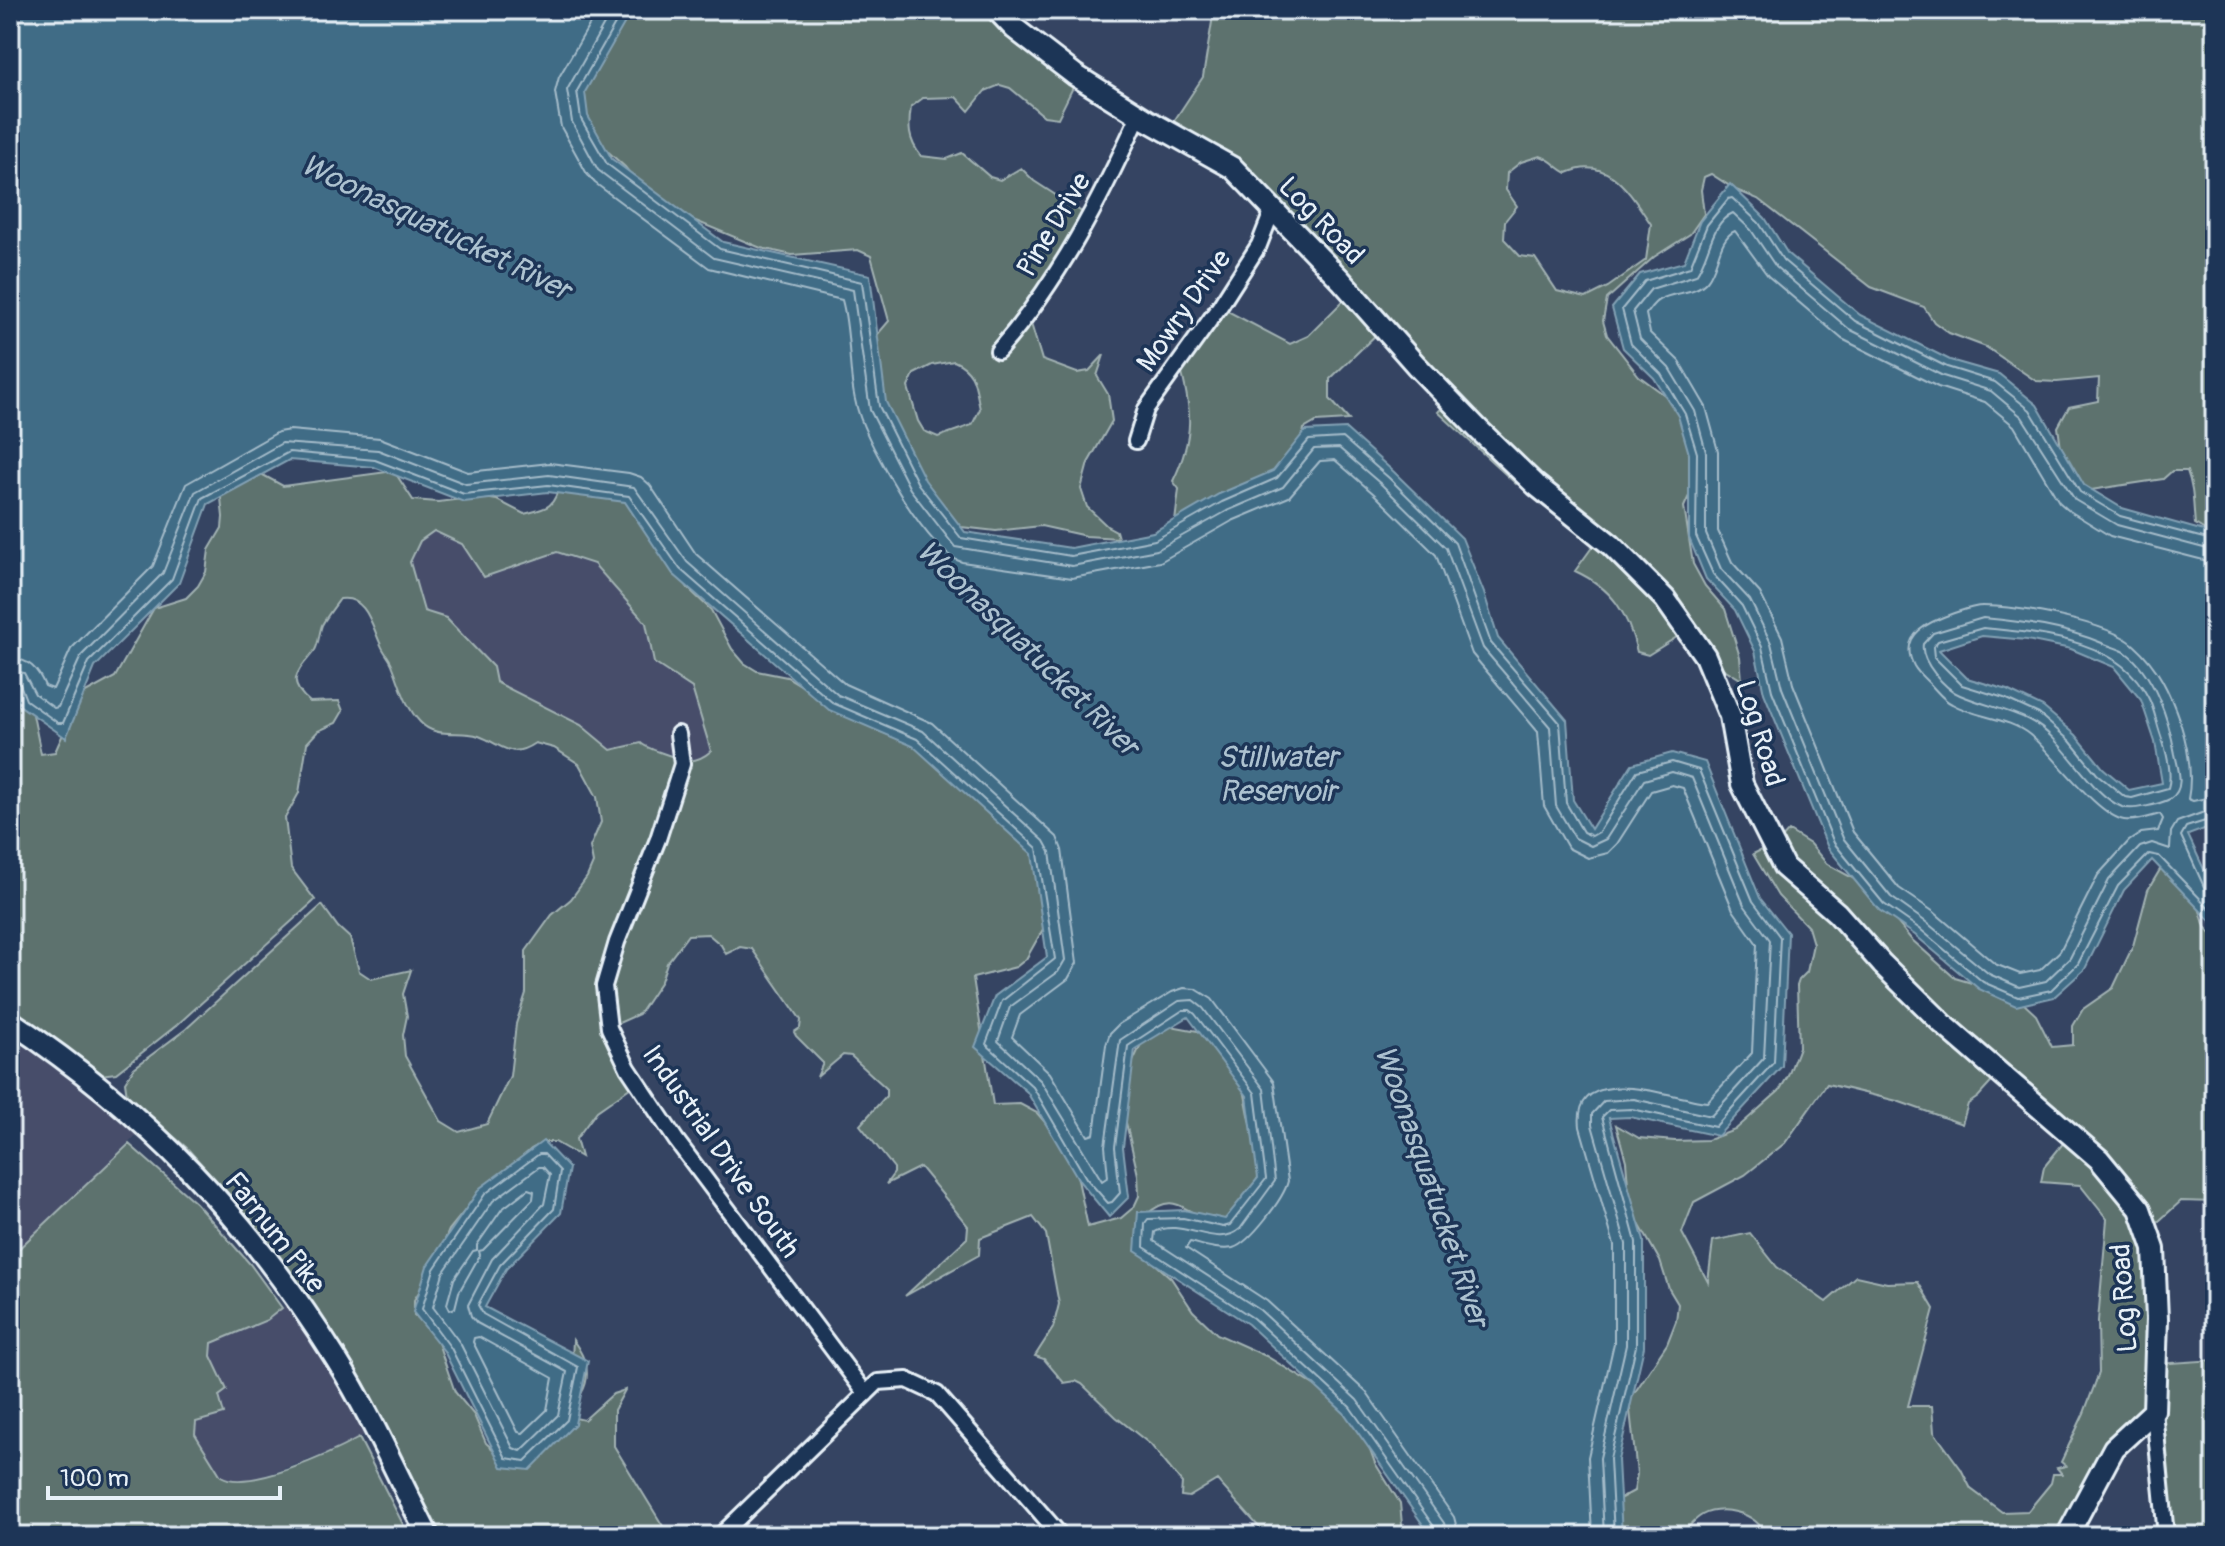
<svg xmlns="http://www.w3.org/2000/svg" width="2225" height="1546" font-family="Pangolin,sans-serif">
  <rect width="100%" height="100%" fill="#354462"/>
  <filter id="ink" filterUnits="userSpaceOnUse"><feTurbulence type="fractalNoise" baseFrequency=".0125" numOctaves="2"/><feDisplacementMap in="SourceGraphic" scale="16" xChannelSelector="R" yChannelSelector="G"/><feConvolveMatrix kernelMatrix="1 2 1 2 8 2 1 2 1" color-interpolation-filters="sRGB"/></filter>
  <g filter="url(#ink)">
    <path fill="#464e6a" d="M434 531 463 544 484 577 557 551 594 564 646 623 654 663 692 688 712 751 703 758 684 760 672 754 645 748 641 743 611 750 581 725 496 682 493 667 447 618 424 610 410 561 420 540Z
      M22 1035 144 1128 10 1257V1054Z
      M292 1300 372 1431 334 1451 255 1479 228 1480 221 1476 195 1434 196 1422 224 1414 219 1396 227 1390 211 1356 212 1343 267 1320Z"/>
    <path fill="#5d726e" stroke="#a2b2b3" stroke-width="2" fill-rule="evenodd" d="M622 10H1003L1080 73 1058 118 1044 116 1010 88 1000 85 985 91 969 111 956 97 923 98 911 107C908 127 908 140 921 156L947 159 962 153 990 177 1000 180 1021 168 1034 181 1091 218 1029 317 1042 360 1077 373 1089 371 1104 355 1097 376 1108 394 1112 421 1088 463 1081 489 1087 507 1107 526 1116 531 1118 538 1086 536 1041 526 996 531 961 527 890 466 877 335 889 321 871 256 858 250 792 255 761 248 664 208 647 195 625 167 571 118ZM954 361C977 371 975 388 980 409L972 425 938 437 924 431 918 421 908 387 914 374 932 365Z
      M1211 10H2144L2156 14H2215V536L2195 524C2193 505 2194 489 2187 471H2172L2163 479 2078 492 2064 470 2058 427 2069 407 2098 401 2099 378 2057 382 2036 381 1986 347 1949 333 1934 322 1924 307 1871 287 1758 199 1736 190 1711 174 1704 177 1701 190 1704 214 1690 234 1654 257 1607 299 1603 321 1607 335 1639 376 1670 399 1687 421 1693 487 1684 507 1693 564 1705 586 1725 609 1740 657 1742 680 1708 659 1685 632 1648 655 1637 652C1628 613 1612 588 1575 571L1598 539 1524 477 1516 484 1438 412 1448 401 1381 330 1330 379V399L1349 420 1316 422 1304 429 1300 451 1284 472 1173 538 1179 489 1173 481C1195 436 1192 409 1179 362L1220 307 1290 344 1308 336 1348 296 1281 218 1170 127 1203 77 1212 22ZM1540 156C1552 159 1556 168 1567 173 1609 154 1630 194 1651 224L1646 260 1608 287 1586 298 1557 291 1535 258 1520 256 1504 239 1505 221 1517 206 1506 190 1507 173 1521 162Z
      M252 469 283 486 394 471 413 500 438 502 478 497 497 500 524 514C548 508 554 508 560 483L649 503 673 566 688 588 711 610 732 649 744 663 757 671 787 677 804 687 866 715 875 730 965 762 1063 894 1026 959 1016 967 973 978 993 1105 1020 1104 1037 1113 1050 1128 1077 1175 1088 1227 1121 1218 1134 1207 1139 1196 1138 1175 1119 1092 1142 1042 1171 1026 1203 1032 1241 1074 1250 1120 1267 1158 1241 1215C1234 1216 1224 1220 1216 1220 1185 1218 1178 1187 1146 1215L1142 1252 1171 1278 1193 1311 1217 1334 1266 1356 1322 1390 1363 1430 1375 1463 1400 1503 1403 1536H1267L1217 1480 1189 1497 1181 1496 1182 1483 1151 1445 1116 1417 1082 1384 1076 1381 1064 1383 1044 1359 1035 1356 1053 1328 1059 1304 1046 1234 1033 1217 980 1238 979 1255 905 1296 967 1238 968 1226 920 1167 886 1184 894 1173V1168L860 1125 886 1096V1088L851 1056 843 1055 817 1077 823 1063 796 1036 794 1032 800 1028 801 1020 752 949 740 947 726 954 721 945 708 934 688 935 667 963 661 981 639 1014 612 1026 637 1083 597 1111 576 1139 581 1157 555 1142H544L531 1149 467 1208 449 1230 432 1271 414 1300V1315L434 1331 455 1392 474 1415 486 1443 497 1453 571 1380 573 1340C585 1357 593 1374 581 1394 576 1402 571 1407 571 1417L584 1420 613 1394 625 1390 614 1410V1446L669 1536H442L364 1383 304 1290 246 1214 187 1148 127 1096 125 1082 134 1068 186 1029 322 905 338 927 350 938 359 971 371 979 411 970 403 994 407 1016 403 1035 405 1056 441 1121 459 1132 487 1124 510 1076 516 1024 526 993V951L552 915 571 899 587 877 593 863 590 847 601 822 597 797 579 764 554 748 535 743C510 760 503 745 479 736 459 729 437 740 420 722 405 706 401 687 393 667 391 659 384 653 381 645 372 627 367 595 340 599 334 607 327 616 322 625 319 633 319 643 315 650 300 670 283 680 310 702L339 701 343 711 336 723 318 731 307 743 299 793 285 818 291 868 315 900 313 902 177 1025 116 1073 100 1075 10 1017V614L14 621 41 754 55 752 80 696 115 677 154 608 186 598 198 586 206 572 209 550 222 528 223 517 220 488ZM434 531 462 544 484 577 557 552 594 564 646 623 654 663 692 688 711 751C704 757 696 762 686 760 679 759 645 748 641 743L611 750 581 725 496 682 493 667 446 618 424 611 410 562 420 541Z
      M1789 831 1810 844 1827 864 1867 886 1911 939 1955 978 2009 994 2022 1002 2036 1015 2052 1047 2073 1045V1026L2083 1009 2113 988 2133 946 2148 890 2161 868 2193 888 2205 927 2215 938V1202L2181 1201 2148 1231 2157 1364 2215 1360V1536H2165L2154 1418 2111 1453 2069 1536H1765C1760 1512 1717 1503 1699 1517 1692 1522 1686 1530 1680 1536H1610L1608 1505 1634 1491 1637 1474 1629 1401 1667 1344 1676 1321 1678 1304 1669 1289 1660 1261 1630 1208 1626 1161 1616 1125 1639 1138 1675 1141 1708 1140 1735 1130 1779 1091 1788 1076 1799 1047 1797 986 1799 980 1807 972 1813 944 1808 927 1778 896 1753 854 1780 841ZM1998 1075 2069 1136 2044 1167 2041 1182 2080 1185 2107 1219 2098 1321 2099 1373 2084 1413 2061 1462 2066 1466 2057 1468 2062 1474H2053L2051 1483 2028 1511 2002 1512 1971 1489 1961 1469 1934 1432 1932 1406H1908L1934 1309 1918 1282 1887 1283 1856 1276 1826 1302 1777 1267 1750 1233 1713 1241 1708 1282 1682 1233 1694 1202 1745 1175 1785 1143 1827 1084 1897 1101 1962 1124 1968 1104 1978 1097Z
      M129 1144 196 1203 250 1264 282 1308 267 1320 212 1343 211 1356 227 1390 219 1396 224 1414 196 1422 195 1434 221 1476C247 1493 334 1452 359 1438L409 1536H10V1257Z"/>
    <path fill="#406c86" stroke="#83a1b4" stroke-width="2" fill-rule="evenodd" d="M10 10H632L585 92 588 116 612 159 723 242 870 275 886 402 925 480 965 532 1071 548 1153 532 1219 494 1273 471 1305 431 1346 429 1394 472 1462 538 1484 593 1498 638 1567 720 1573 800 1591 829 1632 764 1672 753 1705 762 1760 898 1788 933 1782 1066 1718 1136 1630 1117 1609 1118 1644 1241V1347L1618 1460 1622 1536H1431L1344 1413 1248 1324 1135 1251 1138 1212 1184 1210 1225 1219 1258 1178 1247 1096 1188 1017 1135 1049 1123 1147 1129 1197 1109 1217 1080 1182 1027 1092 975 1047 995 996 1047 957 1032 854 913 746 829 710 673 574 625 502 548 492 464 502 374 467 289 460 208 504 179 583 95 667 66 738 19 705 10 677Z
      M1730 184 1765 218 1788 254 1860 315 1950 360 1999 374 2037 405 2084 485 2122 508 2215 534V825L2188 835 2215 893V926L2152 860 2124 890 2085 969 2054 997 2016 1006 1979 989 1915 935 1879 910 1828 848 1764 693 1755 651 1735 610 1706 579 1689 538V454L1678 416 1654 378 1623 348 1612 308 1640 274 1684 262 1700 221ZM1982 636 2027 640 2071 649 2114 667 2141 700 2155 742 2162 783 2129 790 2103 768 2076 735 2043 707 2007 690 1967 678 1939 650Z
      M543 1141 569 1168 561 1213 506 1269 485 1307 588 1361 575 1424 530 1470 502 1467 444 1351 413 1312 427 1266 480 1188Z"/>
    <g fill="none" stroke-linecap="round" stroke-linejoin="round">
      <path stroke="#a5bcca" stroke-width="2" d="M598 10 559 77 555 92 561 127 587 174 595 183 709 268 842 300C852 336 847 376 858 411 868 445 928 553 962 562L1072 578 1160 562 1232 521 1289 497 1320 461 1335 460 1374 494 1436 555 1472 654 1538 732 1544 806 1568 848 1588 858 1608 853 1617 844 1651 791 1672 785 1683 788 1733 910 1757 944 1752 1053 1707 1102C1674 1099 1572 1059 1580 1127L1614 1245V1343L1588 1457 1592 1536
        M612 10 567 90 572 122 598 170 714 258 853 290 870 410 910 489 955 547 1072 566 1157 550 1227 511 1283 487 1314 449 1339 448 1382 485 1446 548 1483 648 1550 727 1556 806 1575 838 1591 846 1606 839 1644 780 1672 772 1692 778 1744 905 1770 940 1764 1058 1711 1116 1634 1099 1604 1101 1592 1114V1125L1626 1244V1345L1600 1458 1604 1536
        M623 10 577 91 581 119 607 164 720 249 862 282 879 406 918 484 961 538 1071 556 1155 540 1222 502 1277 478 1309 440 1343 438 1389 478 1455 543 1491 643 1560 723 1566 803 1583 832 1592 836 1599 832 1637 771 1672 762 1699 770 1753 901 1780 937 1774 1062 1715 1127 1632 1109 1609 1110 1602 1117 1636 1242V1346L1610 1459 1614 1536
        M2215 541 2120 516 2080 492 2030 410 1995 382 1947 367 1855 321 1783 260 1759 223 1732 198 1728 199 1707 225 1690 267 1645 281 1622 309 1631 344 1661 374 1685 414 1697 453 1696 536 1713 574 1742 606 1762 647 1772 691 1834 843 1884 904 1920 929 1983 982 2018 997 2051 990 2078 964 2118 886 2149 854 2159 856 2215 914
        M2215 551 2117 525 2075 500 2022 417 1991 391 1943 376 1849 329 1776 267 1751 230 1733 213C1710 223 1710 256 1696 275L1651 289 1633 311 1640 339 1669 368 1695 411 1706 452V534L1721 569 1750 600 1771 643 1782 688 1843 838 1891 897 1926 922 1989 974 2019 987 2046 981 2070 958 2109 880 2140 847 2152 843 2170 849 2171 832 2177 822 2215 808
        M2215 563 2110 536 2068 510 2059 502 2014 426 1985 402 1938 387 1842 339 1768 276 1735 231C1718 238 1719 267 1707 281 1695 295 1674 291 1659 300 1654 302 1650 309 1646 314L1650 333 1679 361 1706 407 1718 451V531L1732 562 1760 593 1782 637 1793 684 1853 832 1899 888 1934 912 1995 964 2020 974 2040 970 2060 951 2098 875 2129 841 2141 833 2158 831 2163 819 2160 814C2148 817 2136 822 2124 820 2097 815 2054 755 2030 735 2008 717 1976 718 1952 704 1943 700 1937 691 1930 684 1924 678 1918 673 1914 666 1897 634 1931 621 1954 613 1963 610 1973 606 1983 606 2018 606 2109 622 2134 645 2158 666 2170 693 2180 722 2188 747 2193 774 2188 799L2193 801 2215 796
        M1983 618C2024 622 2064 627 2102 643 2109 646 2118 648 2125 652 2154 673 2169 720 2175 754 2178 768 2186 789 2170 799 2160 804 2133 811 2122 807 2088 793 2065 738 2029 720 2007 709 1983 705 1960 695 1945 689 1920 661 1923 644L1933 633Z
        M1983 628C2041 634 2118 638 2148 697 2154 708 2156 721 2160 733 2165 747 2173 773 2168 788L2132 798 2125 797 2097 774 2070 741 2039 714 2004 698 1962 685 1934 657 1933 647 1938 641Z
        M10 658C29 659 38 669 45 686L53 689 71 649 153 566 186 484 278 432 290 430 380 438 468 472 550 463 629 473 641 477 650 485 696 554 845 684 932 723 1057 837 1062 850 1077 963 1068 979 1020 1015 1012 1037 1050 1073 1088 1136 1094 1134 1106 1045 1110 1033 1119 1024 1172 992 1184 988 1196 989 1212 999 1274 1082 1288 1181C1284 1198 1250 1243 1233 1248 1219 1251 1203 1245 1190 1242L1186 1248 1267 1301 1366 1392 1454 1517 1459 1536
        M10 670 24 673 35 694 54 708 58 707 81 656 163 573 195 492 282 443 378 450 466 484 549 475 634 487 687 562 838 695 923 731 1044 841 1050 852 1065 960 1058 972 1010 1007 998 1041 1041 1081 1102 1181 1108 1177 1105 1146 1120 1040 1179 1001 1193 1000 1203 1008 1264 1089 1275 1181 1240 1229C1217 1250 1181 1217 1155 1232L1154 1241 1260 1310 1357 1400 1444 1523 1447 1536
        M10 680 20 684 26 700 58 723H63L89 662 172 579 202 498 289 452 375 460 464 494 548 485 629 496 680 569 833 703 917 739 1037 848 1055 959 1002 1001 986 1044 1033 1087 1086 1178 1108 1203 1112 1202 1120 1193 1115 1147 1128 1046 1183 1010H1190L1195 1014 1255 1093 1266 1179 1230 1225 1223 1227 1183 1218 1148 1219 1145 1223 1144 1247 1253 1318 1350 1407 1435 1528 1437 1536
        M2215 818 2186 827 2181 836 2205 889 2215 894
        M539 1154H544L560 1171 554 1209 500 1265 478 1305 483 1314 578 1367 567 1420 525 1461 506 1458 451 1348 422 1309 434 1269 485 1194Z
        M539 1167H543L550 1175 544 1204 492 1259 468 1305 471 1316 477 1323 567 1372 558 1415 521 1451 513 1448 460 1343 433 1307 443 1273 493 1201Z
        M528 1189 534 1191 533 1199 483 1250 479 1251 480 1255 459 1292 455 1308 450 1310 447 1304 454 1279 473 1251 477 1250V1245L502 1209Z
        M479 1337 553 1378 547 1410 523 1433 518 1432 473 1342 474 1338Z"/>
      <defs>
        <path id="street" d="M998 351C1059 281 1101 199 1139 115
          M1136 441 1146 409 1220 306 1259 245 1273 209
          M678 734 682 764 658 839 617 942 604 986 609 1028 628 1068 676 1140 866 1394
          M2154 1411 2166 1536
          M720 1536 878 1382 907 1380 937 1394 1061 1536"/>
        <path id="secondary" d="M997 10 1014 28 1075 75 1147 120 1233 168 1341 280 1416 365 1478 429 1536 485 1611 545 1665 599 1705 656 1730 716 1742 784 1784 867 1837 913 1882 964 1943 1024 2099 1159 2140 1209 2154 1249 2157 1319 2154 1411 2114 1448 2067 1536
          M10 1021C148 1113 248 1218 336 1359 371 1415 398 1477 428 1536"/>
      </defs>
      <use href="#street" stroke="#e8f1f8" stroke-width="20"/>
      <use href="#secondary" stroke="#e8f1f8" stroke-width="26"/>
      <use href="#street" stroke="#1d3557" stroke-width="14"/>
      <use href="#secondary" stroke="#1d3557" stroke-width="20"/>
    </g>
  </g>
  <g text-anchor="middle" stroke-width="7" stroke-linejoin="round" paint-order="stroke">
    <g font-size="28" fill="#e8f1f8" stroke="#1d3557">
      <text transform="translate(1322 220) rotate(46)" y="10">Log Road</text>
      <text transform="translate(1053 224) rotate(-59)" y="10">Pine Drive</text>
      <text transform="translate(1183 310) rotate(-55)" y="10">Mowry Drive</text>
      <text transform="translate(1761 733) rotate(73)" y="10">Log Road</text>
      <text transform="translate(722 1151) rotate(55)" y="10">Industrial Drive South</text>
      <text transform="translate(276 1232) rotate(52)" y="10">Farnum Pike</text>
      <text transform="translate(2123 1298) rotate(-94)" y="10">Log Road</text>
    </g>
    <g font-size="30" font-style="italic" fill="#adc2d0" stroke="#1d3557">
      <text transform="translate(436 227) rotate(26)" y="10">Woonasquatucket River</text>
      <text transform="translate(1028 648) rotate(44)" y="10">Woonasquatucket River</text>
      <text x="1278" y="767">Stillwater<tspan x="1278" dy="34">Reservoir</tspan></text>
      <text transform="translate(1432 1186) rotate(71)" y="10">Woonasquatucket River</text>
    </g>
  </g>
  <rect width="2225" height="1546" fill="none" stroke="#1d3557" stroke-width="40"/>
  <rect x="20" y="20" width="2185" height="1506" fill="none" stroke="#e8f1f8" stroke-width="3" filter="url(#ink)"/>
  <path d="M48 1486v12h232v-12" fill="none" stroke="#e8f1f8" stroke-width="4"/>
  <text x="60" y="1486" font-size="24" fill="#e8f1f8" stroke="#1d3557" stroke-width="6" paint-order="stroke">100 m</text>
</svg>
